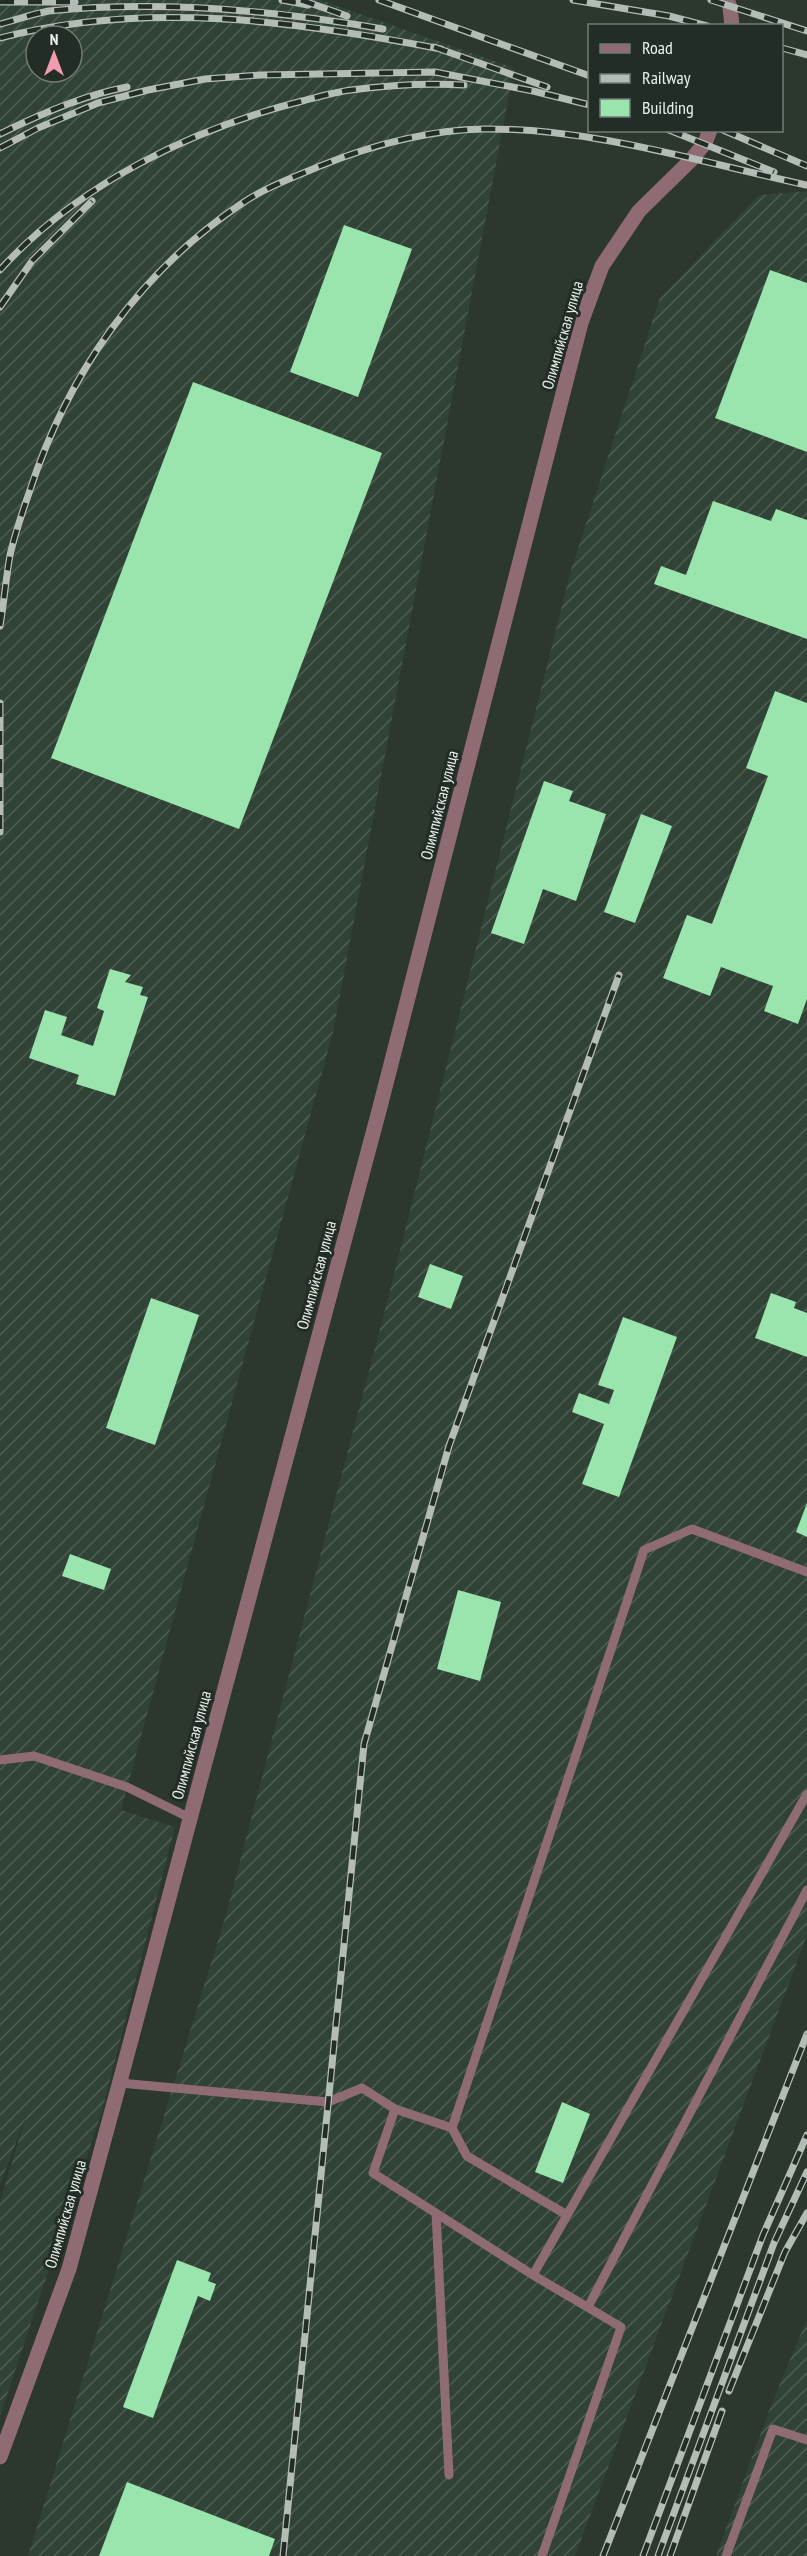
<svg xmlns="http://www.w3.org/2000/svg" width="807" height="2556" font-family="'PT Sans Narrow',sans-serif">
  <defs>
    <pattern id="industrial-furrows" width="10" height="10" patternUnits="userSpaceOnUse" patternTransform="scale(1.5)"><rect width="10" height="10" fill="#314236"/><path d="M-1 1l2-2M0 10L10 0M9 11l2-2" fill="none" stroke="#4f5e53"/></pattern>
  </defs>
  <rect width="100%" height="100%" fill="#2c372e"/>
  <path fill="url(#industrial-furrows)" fill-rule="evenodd" d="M0 0H320L514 68 333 1032 121 1810 175 1827 102 2111 0 2416V2202L26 2116 0 2185ZM36 36H72V72H36Z
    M807 191V1935L575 2556H28L225 1918 386 1306 571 570 660 298 759 195Z
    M807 2319V2556H716L770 2408Z"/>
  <path fill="#9ae4ae" d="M344 225 412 249 358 397 290 372Z
    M770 270 807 283V452L715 418Z
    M193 382 382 453 239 829 51 758Z
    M713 501 771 521 776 509 807 520V639L654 584 661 566 686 575Z
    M775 691 807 703V999L798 1024 764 1011 773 986 721 967 710 996 663 978 687 915 712 924 768 776 746 768Z
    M544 781 573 791 569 801 606 814 576 901 543 889 524 944 491 933Z
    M641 814 672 826 635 923 604 912Z
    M110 969 131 975 125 982 143 987 140 995 148 997 115 1096 76 1084 79 1075 29 1058 45 1010 67 1017 61 1035 93 1046 104 1011 97 1008Z
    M430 1264 463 1276 451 1309 418 1297Z
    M771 1293 796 1302 794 1308 807 1313V1357L755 1338Z
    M151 1298 199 1315 155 1445 106 1428Z
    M623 1317 677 1337 619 1497 582 1484 604 1424 572 1412 579 1393 609 1404 614 1390 598 1385Z
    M807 1503V1537L796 1532Z
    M70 1554 111 1569 104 1590 62 1576Z
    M458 1590 501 1602 480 1681 437 1669Z
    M562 2102 590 2114 563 2183 535 2172Z
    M177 2260 211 2273 208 2281 216 2284 210 2301 198 2296 153 2418 123 2407Z
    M127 2482 275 2539 269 2556H99Z"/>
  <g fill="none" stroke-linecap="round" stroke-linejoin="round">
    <path stroke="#8f6b73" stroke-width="9" d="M0 1760 34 1756 127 1787 190 1818
      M120 2083 328 2102 362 2088 395 2109 373 2173 533 2275 807 1794
      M395 2109 452 2128 644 1550 692 1529 807 1572
      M452 2128 467 2156 567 2215
      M436 2213 449 2475
      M533 2275 621 2327 542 2556
      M588 2307 807 1890
      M726 2556 773 2429 807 2440"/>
    <path stroke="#8f6b73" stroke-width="15" d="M727 0 730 7 732 26
      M0 2457 69 2269 123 2070 380 1107 581 323 602 266 639 211 691 160 705 143 710 130"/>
    <defs>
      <path id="rail" d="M282 0 308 5
        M301 0 347 16
        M379 0 590 76
        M573 0 669 16 707 26
        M711 0 807 31
        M0 2H75
        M0 24C16 20 32 14 49 11 161 0 273 10 383 29
        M0 38C145 0 296 21 441 49
        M434 47 547 87
        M782 48 807 55
        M669 130 774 172
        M723 130 807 166
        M0 134C40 114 84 95 127 87
        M0 148 38 128 98 103 148 90 205 79 261 75 435 72 533 91 590 105
        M0 270C78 184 192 129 302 101 318 97 335 92 351 90 389 85 426 83 464 85
        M0 307 32 261 92 201
        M0 626C4 602 6 578 10 555 15 534 22 513 29 493 67 375 138 273 241 204 264 188 294 177 320 166 372 145 427 130 484 129 593 128 700 162 806 185
        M0 703V832
        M729 2391 785 2252 807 2213
        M283 2556 364 1744 449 1446 619 975
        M603 2556 807 2034
        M643 2556 763 2235 807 2135
        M658 2556 774 2243 807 2172
        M670 2556 722 2411"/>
    </defs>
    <use href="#rail" stroke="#b4bcb6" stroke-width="7"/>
    <use href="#rail" stroke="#222d25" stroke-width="4.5" stroke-dasharray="14" stroke-linecap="butt"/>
  </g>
  <g text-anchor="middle" stroke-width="6" stroke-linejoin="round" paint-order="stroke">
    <g font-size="16" fill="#eaf1ec" stroke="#222d25">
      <text transform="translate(562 335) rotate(-74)" y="6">Олимпийская улица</text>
      <text transform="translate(439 805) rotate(-76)" y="6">Олимпийская улица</text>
      <text transform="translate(316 1275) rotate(-75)" y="6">Олимпийская улица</text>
      <text transform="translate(191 1745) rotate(-75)" y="6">Олимпийская улица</text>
      <text transform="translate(65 2214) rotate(-74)" y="6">Олимпийская улица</text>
    </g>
  </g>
  <rect x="588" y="24" width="195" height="108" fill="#222d25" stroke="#727b75" stroke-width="1.5"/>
  <rect x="600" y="44" width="30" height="9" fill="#8f6b73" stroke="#727b75" stroke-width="1.5"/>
  <text x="642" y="54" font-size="18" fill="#eaf1ec">Road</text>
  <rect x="600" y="74" width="30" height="9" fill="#b4bcb6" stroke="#727b75" stroke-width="1.5"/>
  <text x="642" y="84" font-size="18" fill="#eaf1ec">Railway</text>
  <rect x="600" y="99" width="30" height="18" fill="#9ae4ae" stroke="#727b75" stroke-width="1.5"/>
  <text x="642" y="114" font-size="18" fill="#eaf1ec">Building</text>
  <g transform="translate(54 54)"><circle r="28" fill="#222d25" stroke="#727b75" stroke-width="1.5"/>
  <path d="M0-4.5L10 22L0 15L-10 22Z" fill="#f29aae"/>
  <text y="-9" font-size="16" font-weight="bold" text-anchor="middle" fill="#eaf1ec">N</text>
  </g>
</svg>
